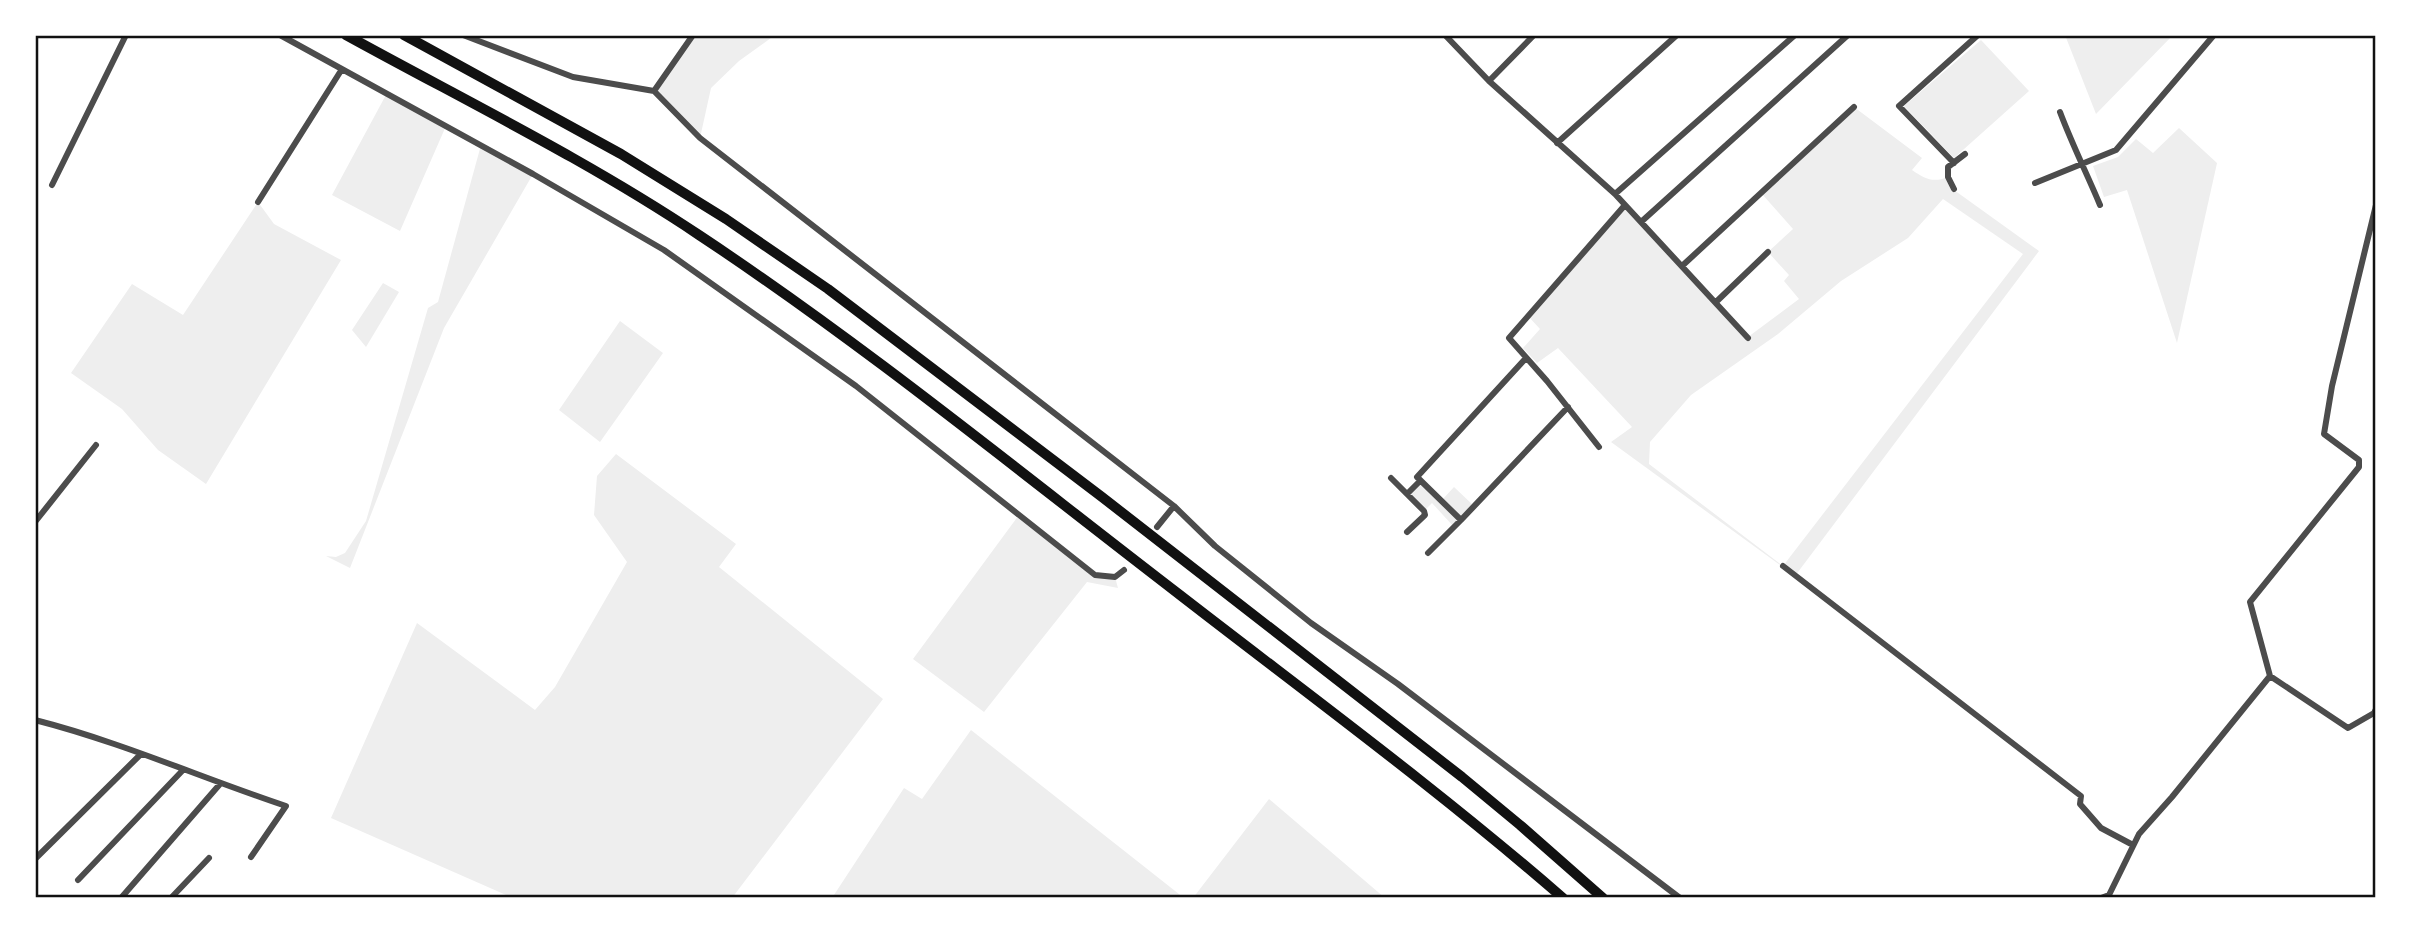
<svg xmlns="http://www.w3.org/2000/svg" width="2411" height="933" font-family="'Fira Sans Condensed',sans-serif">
  <rect width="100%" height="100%" fill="#fff"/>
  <path fill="#eee" fill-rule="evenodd" d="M693 35H775L739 61 711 88 700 138 654 91Z
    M2065 35H2173L2096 114Z
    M1981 40 2029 91 1954 158 1904 106Z
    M387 93 446 126 400 231 332 195Z
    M1854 107 1922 158 1912 170C1925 179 1933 183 1948 177L1954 190 2039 251 1795 576 1611 442 1632 427 1558 348 1537 363 1523 348 1540 329 1528 316 1625 205 1748 337 1799 299 1784 281 1789 275 1768 252 1793 229 1762 194ZM1943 199 2023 254 1783 566 1649 464 1650 442 1691 395 1778 334 1841 281 1908 238Z
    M2179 128 2217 163 2177 343 2127 190 2104 197 2093 166 2118 157 2136 139 2153 153Z
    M481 145 533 174 444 328 350 568 326 556 336 557 345 553 366 521 428 308 438 302Z
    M258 202 274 224 341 260 206 484 158 450 122 409 71 373 132 284 183 315Z
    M383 283 399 292 366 347 352 330Z
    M620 321 663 353 600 442 559 410Z
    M616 454 736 544 719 567 883 699 732 898H513L331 818 417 623 535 710 555 687 627 562 594 515 597 476Z
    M1420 481 1442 500 1454 487 1474 506 1454 527 1432 503 1424 511 1407 494Z
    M1019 515 1095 575 1115 577 1118 588 1087 582 984 712 913 659Z
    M971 730 1184 898H832L904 788 922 799Z
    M1269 799 1385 898H1193Z"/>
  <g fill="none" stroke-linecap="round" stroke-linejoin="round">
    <path stroke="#4c4c4c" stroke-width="6" d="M280 35 533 174 664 250 856 386 1095 575 1115 577 1124 570
      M463 35 573 77 654 91 693 35
      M1445 35 1489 81 1615 194 1748 338
      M1489 81 1534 35
      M654 91 700 138 1174 506 1215 546 1311 623 1398 684 1680 898
      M2060 112C2072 144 2087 174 2100 205
      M1557 143 1677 35
      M1954 163 1899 106 1978 35
      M2035 183 2116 150 2214 35
      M52 185 126 35
      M1954 189 1948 177V167L1965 154
      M1615 194 1795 35
      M258 202 342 69
      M1641 222 1848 35
      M1682 266 1854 107
      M1716 302 1768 252
      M1526 358 1417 477 1461 520 1568 407
      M1599 447 1547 381 1509 338 1625 205
      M1391 478 1424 511 1425 515 1407 532
      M1407 494 1420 481
      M35 522 96 445
      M1157 527 1174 506
      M1428 553 1461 520
      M1783 566 2081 796 2080 804 2101 828 2133 845
      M2270 676 2250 602 2359 467V460L2324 434 2332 386 2376 205
      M35 720C121 742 202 778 286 806L251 857
      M35 859 141 754
      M78 880 183 770
      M121 898 220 784
      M171 898 209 858
      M2101 898 2109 895 2139 834 2172 797 2270 676 2348 728 2374 713 2376 709"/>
    <path stroke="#111" stroke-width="10" d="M346 35C464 100 587 160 699 235 865 345 1021 473 1180 595 1309 695 1440 791 1563 898
      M404 35 621 154 726 219 828 289 1102 497 1462 777 1520 825 1603 898"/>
  </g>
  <rect width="2411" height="933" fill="none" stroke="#ffffff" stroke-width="74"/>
  <rect x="37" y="37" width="2337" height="859" fill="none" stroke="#111" stroke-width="2.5"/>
</svg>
